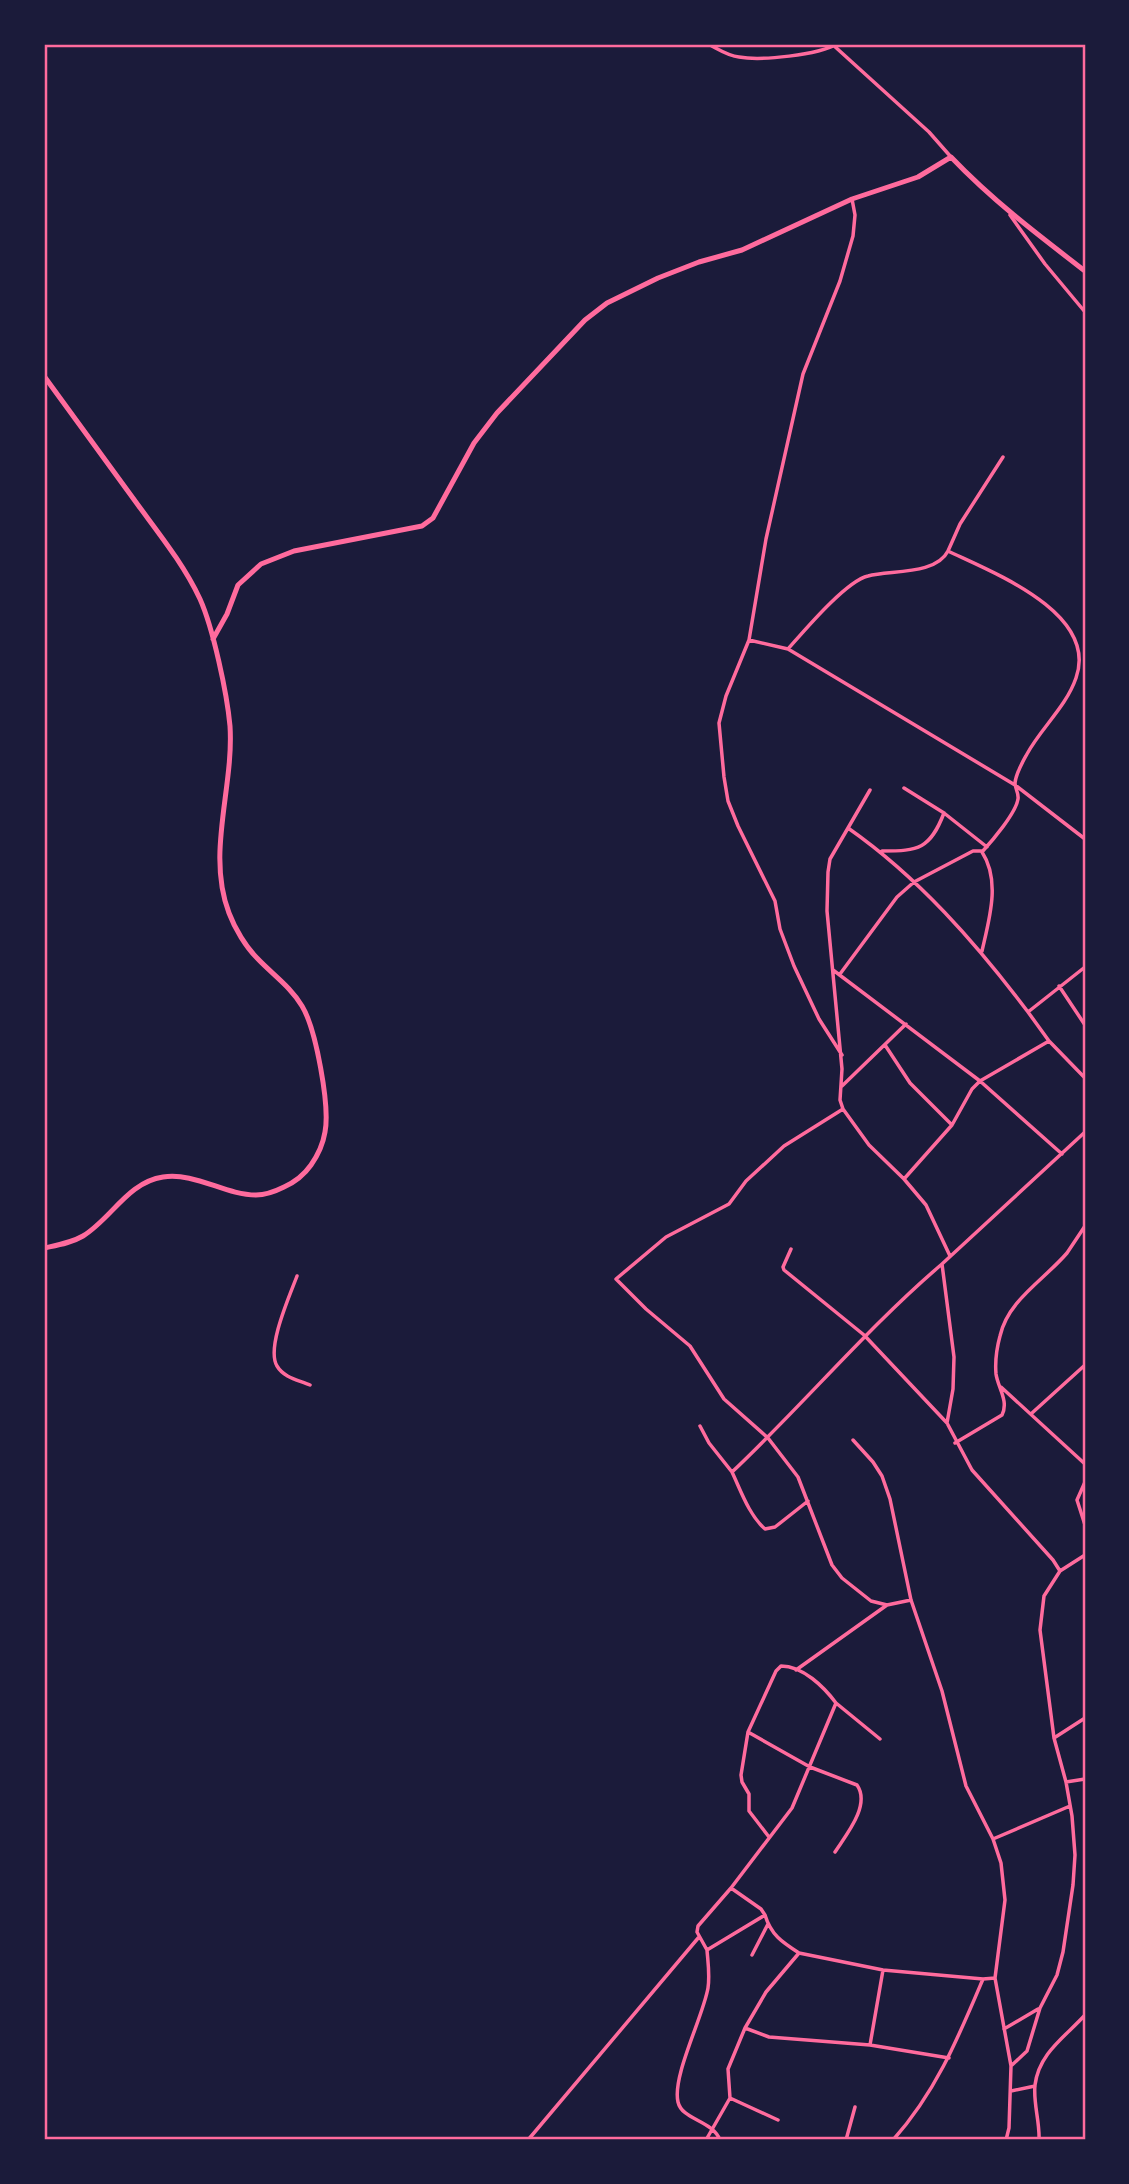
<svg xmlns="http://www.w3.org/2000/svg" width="1129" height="2184" font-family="'Noto Sans',sans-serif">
  <rect width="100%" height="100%" fill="#1b1b3a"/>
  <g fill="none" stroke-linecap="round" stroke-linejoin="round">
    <path stroke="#ff6b9d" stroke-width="3.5" d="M708 44C718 49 728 56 739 57 761 61 818 55 837 44
      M832 44 929 132 951 157
      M1010 215 1045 264 1085 312
      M749 640 788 649C804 631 846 581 868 576 891 570 936 575 948 551
      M788 649 1015 785 1085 839
      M904 788 944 813 987 847
      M870 790 848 828C918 877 976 943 1028 1012
      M848 828 830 859 828 872 827 911 842 1069 840 1100 843 1109 869 1145 904 1179 952 1125 972 1089 980 1081 1062 1154
      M882 851C919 851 930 849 944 813
      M982 951C989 920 1001 881 982 852 992 841 1016 813 1018 799 1019 793 1015 789 1015 783 1016 773 1022 763 1027 754 1041 728 1066 707 1076 678 1099 613 992 572 948 551L960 524 1003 457
      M833 970 980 1081 1049 1041 1028 1012 1085 967
      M840 974 897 897 914 882 973 851H982
      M1059 986 1085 1025
      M1049 1041 1085 1078
      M885 1045 910 1083 952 1125
      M842 1055 819 1019 794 966 780 929 775 901 738 826 728 801 724 777 719 723 726 696 749 640 766 539 803 374 840 281 853 236 855 215 852 199
      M842 1086 906 1024
      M843 1109 784 1146 746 1181 729 1204 666 1237 616 1279 646 1309 690 1346 724 1399 768 1438 798 1477 832 1565 842 1578 871 1601 887 1605 911 1600
      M904 1179 926 1205 950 1256
      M791 1249 783 1267 784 1270 864 1335 947 1423 972 1470 1053 1560 1060 1571 1044 1596 1040 1630 1054 1738 1066 1782 1072 1816 1075 1855 1073 1885 1063 1952 1057 1975 1040 2008 1027 2051 1011 2066 1009 2128 1006 2140
      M297 1276C290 1295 266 1348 277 1366 284 1378 299 1380 310 1385
      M1001 1387 1085 1464
      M1032 1413 1085 1365
      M947 1423 953 1389 954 1357 942 1264 1085 1132
      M700 1426 709 1443 732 1472
      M853 1440 873 1462 882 1476 890 1499 911 1600 942 1691 966 1786 993 1839 1001 1863 1005 1900 995 1978 1011 2066
      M955 1443 1002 1415C1009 1401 998 1388 996 1374 995 1362 997 1347 1000 1336 1008 1300 1044 1280 1067 1253 1073 1244 1079 1235 1085 1226
      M1085 1482 1077 1500 1085 1525
      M808 1501 775 1527 765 1529C749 1515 741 1491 732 1472 804 1404 867 1328 942 1264
      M1060 1571 1085 1555
      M796 1670 887 1605
      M748 1732 741 1775 742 1782 749 1794V1811L769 1837
      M1054 1738 1085 1718
      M1066 1782 1085 1779
      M993 1839 1070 1806
      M835 1852C846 1835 871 1805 857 1785L810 1767 748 1732 776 1671 781 1666C803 1666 824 1687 836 1703
      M731 1888 792 1808 836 1703 880 1739
      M707 1950 697 1932 698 1926 731 1888 761 1909 765 1915
      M752 1955 768 1924
      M883 1970 870 2045 949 2058
      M745 2028 769 2037 870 2045
      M1004 2029 1038 2009
      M1011 2091 1035 2086
      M730 2098 778 2120
      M528 2140 699 1937
      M706 2140 730 2098 728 2069 745 2028 766 1992 799 1953 883 1970 983 1979 995 1978
      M720 2140C712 2120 682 2120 678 2102 672 2076 703 2017 708 1988 710 1975 708 1963 707 1950L765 1915C771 1935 782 1942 799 1953
      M846 2140 855 2107
      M893 2140C936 2092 958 2038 983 1979
      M1039 2140C1040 2122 1033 2103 1035 2085 1039 2053 1065 2037 1085 2015"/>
    <path stroke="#ff6b9d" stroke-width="5" d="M44 376C75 419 107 462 138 505 160 535 184 565 200 599 213 628 227 693 230 726 234 788 206 853 229 913 235 929 246 947 257 958 272 974 291 987 302 1006 316 1029 330 1106 325 1132 323 1144 318 1155 311 1165 304 1175 295 1182 284 1187 276 1191 265 1195 256 1195 225 1195 195 1172 163 1177 128 1182 111 1219 83 1236 71 1243 58 1245 44 1248
      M213 639 227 614 238 585 261 564 294 551 422 526 433 518 474 443 497 413 585 320 607 303 658 278 699 262 742 250 852 199 918 177 951 157C992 200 1038 235 1085 271"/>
  </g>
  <rect width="1129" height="2184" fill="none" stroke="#1b1b3a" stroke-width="91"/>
  <rect x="46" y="46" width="1038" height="2092" fill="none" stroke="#ff6b9d" stroke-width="2.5"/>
</svg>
